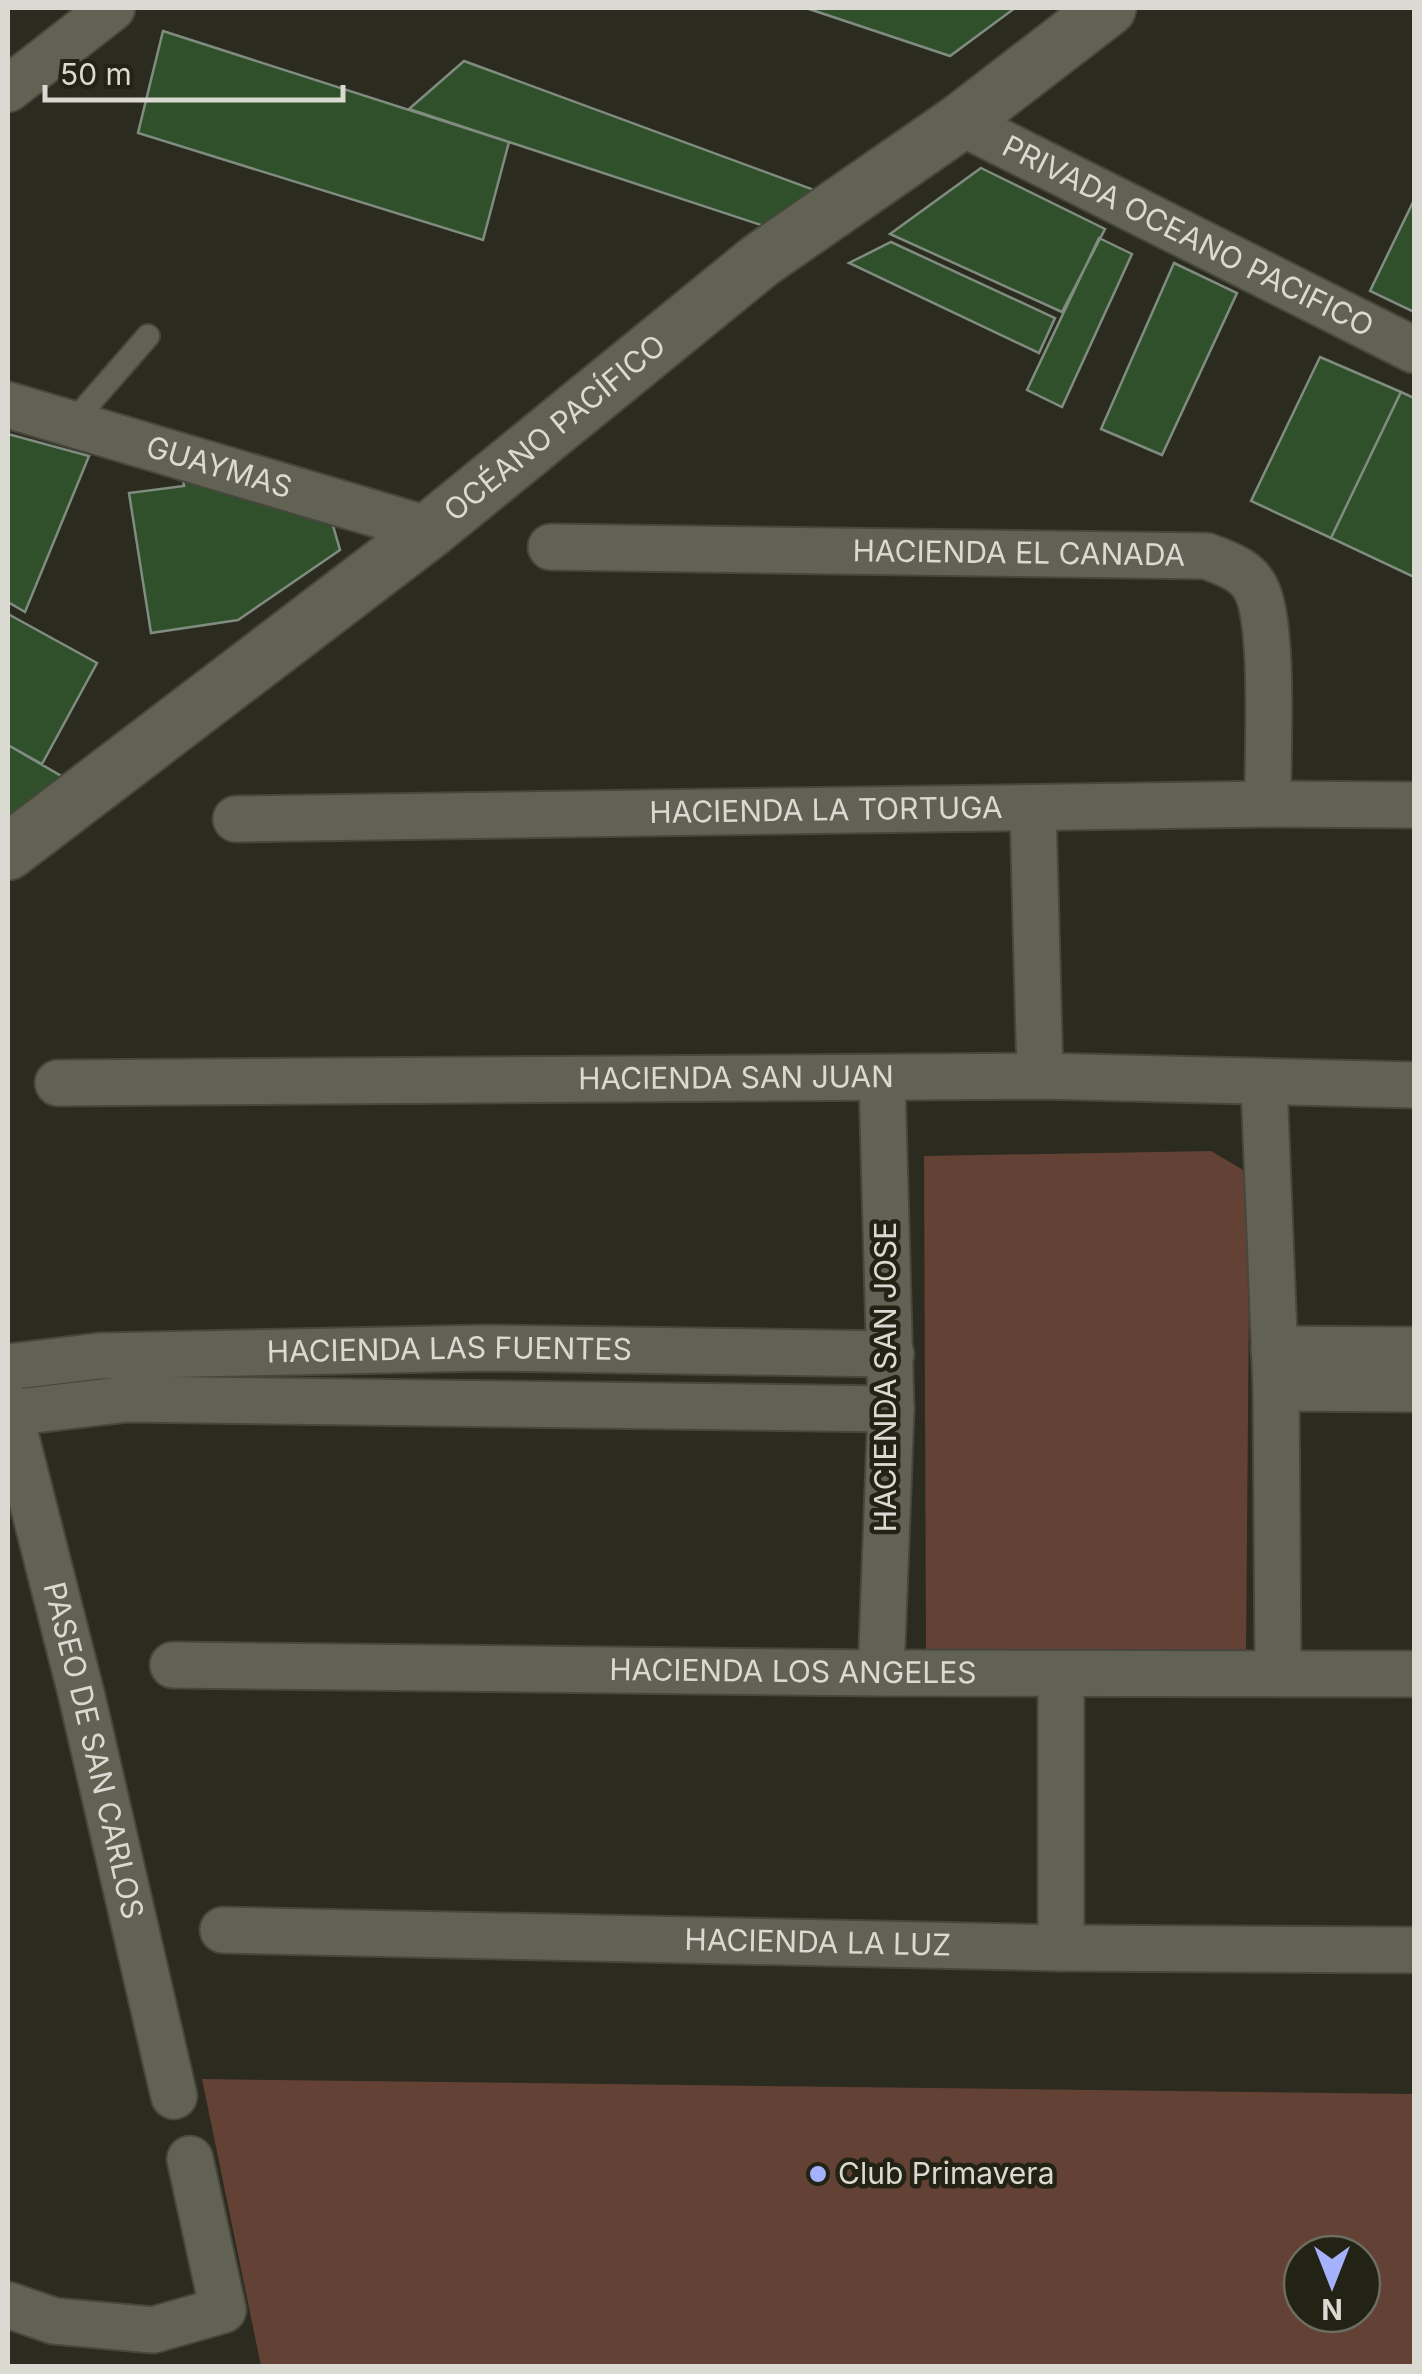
<svg xmlns="http://www.w3.org/2000/svg" width="1422" height="2374" font-family="Inter,sans-serif">
  <rect width="100%" height="100%" fill="#2b2b1f"/>
  <path fill="#634135" fill-rule="evenodd" d="M1211 1151 1250 1174 1246 1654 945 1661 926 1650 924 1156Z
    M202 2079 1414 2094V2366H261ZM1302 2254H1362V2314H1302Z"/>
  <path fill="#2f502b" stroke="#818c80" stroke-width="2.5" d="M806 8H1015L950 56Z
    M163 31 509 142 483 240 138 133Z
    M464 61 825 194 776 230 409 109Z
    M981 168 1105 229 1062 312 890 234Z
    M1414 200V312L1370 291Z
    M1099 238 1132 254 1062 407 1027 390Z
    M891 242 1055 318 1039 353 849 263Z
    M1174 263 1237 293 1162 455 1101 429Z
    M1320 357 1401 392 1331 538 1251 501Z
    M1401 392 1414 398V577L1331 538Z
    M8 434 89 456 25 612 8 602Z
    M181 470 328 508 340 550 238 620 151 633 129 493 184 486Z
    M8 614 97 663 42 764 8 745Z
    M8 745 63 777 8 823Z"/>
  <g fill="none" stroke-linecap="round" stroke-linejoin="round">
    <defs>
      <path id="lane" d="M73 422 148 336"/>
      <g id="street">
        <path d="M8 89 112 8"/>
        <path id="s1" d="M960 122 1414 350"/>
        <path id="s2" d="M8 405 430 530"/>
        <path id="s3" d="M551 547 1207 556C1226 564 1246 569 1256 589 1275 626 1267 756 1268 804"/>
        <path d="M1033 810 1040 1076"/>
        <path id="s4" d="M236 819 1268 804 1414 805"/>
        <path id="s5" d="M58 1083 1040 1076 1414 1085"/>
        <path d="M1264 1083 1276 1388 1278 1672"/>
        <path d="M1274 1349 1414 1350"/>
        <path id="s6" d="M8 1367 99 1356 485 1348 891 1354"/>
        <path d="M1276 1388 1414 1389"/>
        <path id="s7" d="M8 1406 82 1697 174 2096"/>
        <path d="M9 1413 128 1399 891 1409"/>
        <path id="s8" d="M173 1665 881 1673 1414 1674"/>
        <path d="M881 1673 891 1409 882 1080"/>
        <path id="s9" d="M223 1930 1061 1948 1414 1950"/>
        <path d="M1061 1948V1675"/>
        <path d="M8 2305 54 2321 153 2330 223 2310 190 2159"/>
      </g>
      <g id="secondary">
        <path id="s10" d="M8 852 430 530 761 260 960 122 1108 8"/>
      </g>
    </defs>
    <use href="#lane" stroke="#47473d" stroke-width="26"/>
    <use href="#street" stroke="#47473d" stroke-width="49"/>
    <use href="#secondary" stroke="#47473d" stroke-width="59"/>
    <use href="#lane" stroke="#626254" stroke-width="22"/>
    <use href="#street" stroke="#626254" stroke-width="45"/>
    <use href="#secondary" stroke="#626254" stroke-width="55"/>
  </g>
  <circle fill="#a5b1fc" stroke="#222215" stroke-width="4" cx="818" cy="2174" r="10"/>
  <g text-anchor="middle" stroke-width="9" stroke-linejoin="round" paint-order="stroke">
    <g font-size="30" fill="#dadad2" stroke="#222215">
      <text dy="10" stroke="none"><textPath href="#s1" startOffset="255">PRIVADA OCEANO PACIFICO</textPath></text>
      <text dy="10" stroke="none"><textPath href="#s10" startOffset="692">OCÉANO PACÍFICO</textPath></text>
      <text dy="10" stroke="none"><textPath href="#s2" startOffset="220">GUAYMAS</textPath></text>
      <text dy="10" stroke="none"><textPath href="#s3" startOffset="468">HACIENDA EL CANADA</textPath></text>
      <text dy="10" stroke="none"><textPath href="#s4" startOffset="590">HACIENDA LA TORTUGA</textPath></text>
      <text dy="10" stroke="none"><textPath href="#s5" startOffset="678">HACIENDA SAN JUAN</textPath></text>
      <text dy="10" stroke="none"><textPath href="#s6" startOffset="442">HACIENDA LAS FUENTES</textPath></text>
      <text transform="translate(886 1377) rotate(-90)" y="10">HACIENDA SAN JOSE</text>
      <text dy="10" stroke="none"><textPath href="#s8" startOffset="620">HACIENDA LOS ANGELES</textPath></text>
      <text dy="10" stroke="none"><textPath href="#s7" startOffset="355">PASEO DE SAN CARLOS</textPath></text>
      <text dy="10" stroke="none"><textPath href="#s9" startOffset="595">HACIENDA LA LUZ</textPath></text>
    </g>
    <g font-size="30" fill="#dadad2" stroke="#222215" text-anchor="start">
      <text x="838" y="2184">Club Primavera</text>
    </g>
  </g>
  <rect width="1422" height="2374" fill="none" stroke="#dadad2" stroke-width="20"/>
  <g transform="translate(1332 2284) rotate(180)"><circle r="48" fill="#222215" stroke="#6c6c61" stroke-width="2.5"/>
  <path d="M0-8L18 38L0 25L-18 38Z" fill="#a5b1fc"/>
  <text y="-15" font-size="28" font-weight="bold" text-anchor="middle" fill="#dadad2">N</text>
  </g>
  <path d="M45 85v15h298v-15" fill="none" stroke="#dadad2" stroke-width="5"/>
  <text x="60" y="85" font-size="30" fill="#dadad2" stroke="#222215" stroke-width="8" paint-order="stroke">50 m</text>
</svg>
